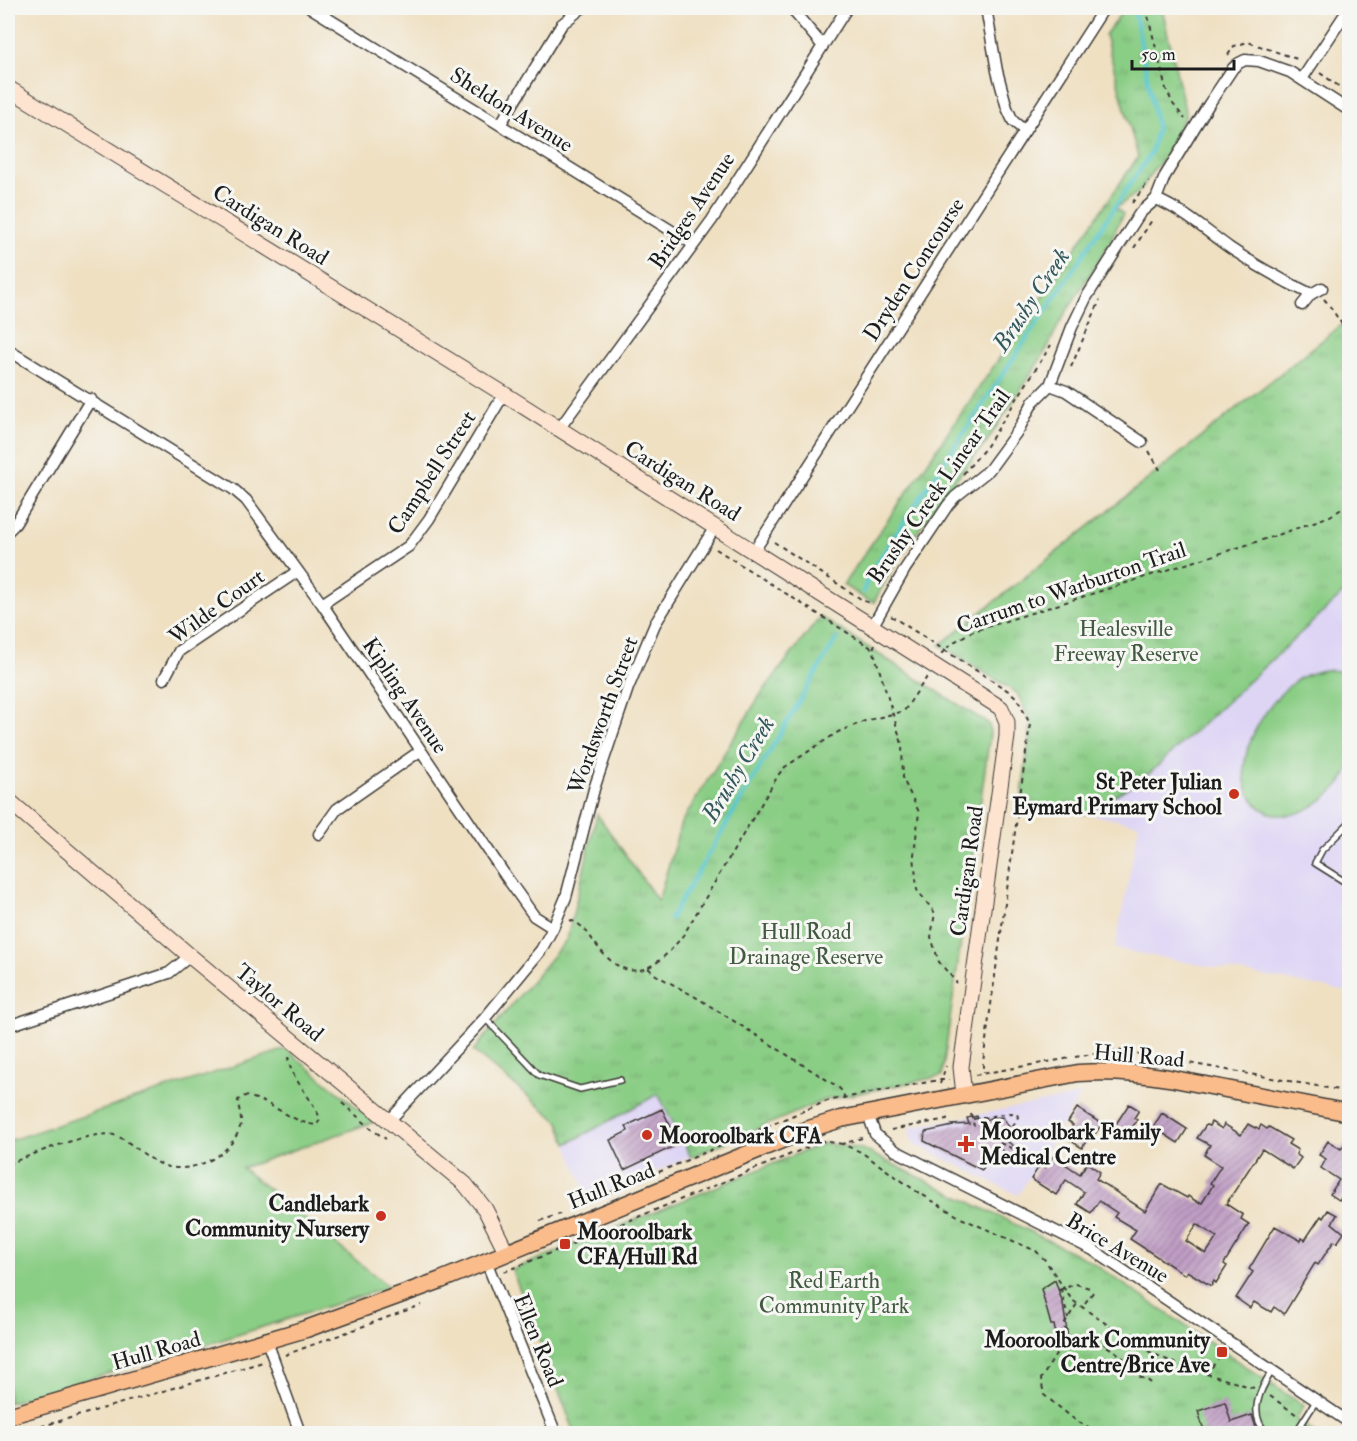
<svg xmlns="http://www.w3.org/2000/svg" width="1357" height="1441" font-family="'IM FELL Double Pica',serif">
  <defs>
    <pattern id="park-tufts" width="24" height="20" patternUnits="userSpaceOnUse" patternTransform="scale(1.5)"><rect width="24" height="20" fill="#8acd85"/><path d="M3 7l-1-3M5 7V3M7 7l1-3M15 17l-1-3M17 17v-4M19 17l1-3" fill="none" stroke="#76af72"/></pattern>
    <pattern id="building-hatch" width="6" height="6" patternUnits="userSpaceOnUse" patternTransform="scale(1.5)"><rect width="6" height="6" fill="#c09ec5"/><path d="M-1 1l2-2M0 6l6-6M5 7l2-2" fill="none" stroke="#9b809f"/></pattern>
  </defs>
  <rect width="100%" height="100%" fill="#f6f6f2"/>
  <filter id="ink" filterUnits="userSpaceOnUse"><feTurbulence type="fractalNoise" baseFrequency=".0167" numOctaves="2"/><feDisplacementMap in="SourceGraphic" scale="12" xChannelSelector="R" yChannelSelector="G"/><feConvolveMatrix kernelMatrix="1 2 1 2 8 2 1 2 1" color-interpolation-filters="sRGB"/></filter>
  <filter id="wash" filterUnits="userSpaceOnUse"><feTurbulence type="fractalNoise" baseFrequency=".008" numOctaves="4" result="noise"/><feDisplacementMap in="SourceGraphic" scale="24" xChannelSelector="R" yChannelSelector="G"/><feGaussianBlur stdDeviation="1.35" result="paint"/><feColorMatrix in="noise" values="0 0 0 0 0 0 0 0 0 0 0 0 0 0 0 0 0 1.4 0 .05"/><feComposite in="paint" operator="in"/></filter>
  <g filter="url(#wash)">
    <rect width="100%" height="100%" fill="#efe0c2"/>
    <path fill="#ded5f5" d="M1349 588V992L1115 949 1139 824 1086 814 1149 774Z
      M658 1094 691 1157 589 1200 567 1144Z
      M1081 1095 1018 1195 915 1144 910 1137 911 1127Z"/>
    <path fill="#8acd85" stroke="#537450" stroke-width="1.5" d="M1324 670 1343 671 1349 675C1350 699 1350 724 1350 748 1350 755 1351 765 1348 771 1342 785 1326 798 1313 806 1301 814 1288 817 1274 814 1264 812 1257 806 1252 798 1227 762 1267 700 1298 679 1306 674 1315 672 1324 670Z
      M286 1049 374 1122 242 1168 389 1287 212 1343 8 1403V1141Z"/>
    <path fill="url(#park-tufts)" stroke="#537450" stroke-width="1.5" d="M1125 8H1162L1186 115 1180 124 1169 153 1154 169 1140 191 1116 208 1123 214 1109 244 1060 322 1048 347 1038 363 986 443 947 490 931 512 890 573 874 602 867 600 843 585 1138 157 1105 35Z
      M1349 319V588L1149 774 1086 814 1021 803 1031 723 1017 693 940 645Z
      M820 617 989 724 990 734 942 1076 825 1100 691 1157 658 1094 567 1144 559 1122 473 1051 567 939 597 814 658 901 681 823 761 694Z
      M824 1143 862 1149 1088 1260 1304 1406 1296 1419 1315 1433H575L512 1270Z"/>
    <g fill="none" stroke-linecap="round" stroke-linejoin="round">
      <path stroke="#5ac7d1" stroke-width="4" d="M863 592 870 573 1151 153 1157 128 1134 8
        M670 919 837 638"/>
    </g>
    <g id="blocks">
      <path fill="url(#building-hatch)" fill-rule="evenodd" d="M1129 1104 1139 1110 1134 1118 1137 1120 1126 1138 1112 1130Z
        M1077 1108 1102 1124 1093 1137 1090 1135 1082 1148 1065 1137 1073 1125 1068 1122Z
        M662 1109 679 1144 624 1170 610 1140 628 1131 626 1126Z
        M1162 1113 1187 1129 1178 1143 1153 1127Z
        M977 1116 979 1122 994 1117V1118L1003 1117 1011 1130 1005 1140 1023 1152 1018 1160 999 1148 998 1150 996 1149 982 1170 924 1141 925 1132 953 1126 952 1125 969 1124 967 1118Z
        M1211 1122 1222 1129 1224 1124 1241 1135 1248 1124 1255 1128 1256 1127 1259 1129 1261 1125 1267 1129 1269 1127 1291 1140 1288 1144 1298 1150 1296 1154 1301 1158 1293 1169 1262 1149 1226 1204 1243 1215 1241 1219 1249 1224 1226 1260 1224 1264 1227 1266 1216 1283 1214 1281 1211 1286 1187 1271 1185 1275 1130 1239 1136 1230 1114 1217 1117 1213 1099 1201 1091 1213 1077 1204 1084 1192 1066 1180 1056 1195 1031 1179 1040 1165 1045 1168 1053 1156 1080 1174 1087 1163 1100 1172 1096 1179 1145 1211 1162 1184 1187 1198 1188 1196 1199 1203 1200 1202 1202 1203 1213 1185 1210 1183 1221 1166 1204 1155 1210 1145 1197 1138 1206 1125 1209 1126ZM1197 1224 1217 1237 1206 1254 1186 1241Z
        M1350 1137V1186L1339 1200 1330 1194 1339 1180 1321 1168 1326 1159 1319 1155 1328 1141 1341 1149Z
        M1328 1210 1337 1215 1332 1223 1344 1233 1337 1243 1334 1241 1318 1265 1315 1263 1284 1314 1274 1307 1271 1312 1254 1302 1250 1308 1236 1298 1253 1272 1249 1269 1275 1226 1301 1241 1302 1238 1305 1240 1321 1216 1323 1218Z
        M1055 1280 1063 1304 1068 1338 1057 1340 1054 1325H1051L1041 1289Z
        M1225 1402 1231 1422 1252 1415 1258 1434H1205L1198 1411Z"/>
    </g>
  </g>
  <g filter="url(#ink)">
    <use href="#blocks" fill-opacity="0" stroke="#3c3935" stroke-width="1.5"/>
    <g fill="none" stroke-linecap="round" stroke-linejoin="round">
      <defs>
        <path id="lane" d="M1350 822 1322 850 1315 863 1350 885
          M485 1018 539 1075 580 1089 620 1080
          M1267 1434C1248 1414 1259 1391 1272 1371
          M1295 1434 1316 1401"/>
        <path id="street" d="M311 8 693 244
          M791 8 822 45
          M986 8 997 71 1007 108 1013 121 1025 131
          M1302 79 1349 8
          M500 125 562 24 582 8
          M1156 199 1165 176 1209 104 1233 68 1239 63 1245 60 1259 61 1290 72 1350 111
          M1302 305 1311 294 1322 288
          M8 350 233 489 246 500 322 604 507 878 534 916 553 928
          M1050 385 1072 327 1086 298 1140 213 1156 199C1184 211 1206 231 1230 248 1255 265 1283 281 1311 294
          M559 429 712 220 847 8
          M8 531 15 524 91 399
          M754 551 1104 8
          M322 604 409 546 429 519 504 394
          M872 627 905 569 948 505 955 497 989 470 1019 429 1033 402 1050 385 1066 391 1142 442
          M164 679 179 651 298 571
          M319 834 337 809 420 751
          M8 1026 169 973 190 956
          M868 1114 875 1134 896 1151 1093 1250 1350 1423
          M388 1122 485 1018 541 950 553 928 566 897 594 789 628 688 655 624 715 527
          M486 1261 556 1434
          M267 1341 300 1433"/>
        <path id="secondary" d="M8 88 504 394 1001 708 1007 722V736L961 1067 964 1095
          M8 800 190 956 465 1184 485 1209 507 1253"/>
        <path id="primary" d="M8 1416 306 1329 441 1280 806 1130 841 1119 1078 1073C1109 1071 1138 1073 1169 1078L1350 1113"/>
      </defs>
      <use href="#lane" stroke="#3c3935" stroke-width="8"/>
      <use href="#street" stroke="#3c3935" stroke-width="13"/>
      <use href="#secondary" stroke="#3c3935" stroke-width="17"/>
      <use href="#primary" stroke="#3c3935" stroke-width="19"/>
      <path stroke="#3c3935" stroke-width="2" stroke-dasharray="4.5 4.5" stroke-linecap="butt" d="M1146 8 1166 89 1173 104 1185 119
        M1228 55 1234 46 1248 42 1300 60
        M1320 73 1350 94
        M1132 203 1149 181
        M1134 248 1152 220 1151 218
        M1324 299C1334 310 1339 323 1350 333
        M1071 367 1100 300
        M1149 451 1160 470
        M963 474 987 446 1051 345
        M774 542 864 601 873 604
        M716 549 873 649
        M891 616 1010 692 1017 698 1030 724 983 1062V1073
        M875 644 873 649 902 744 903 779 919 812 914 855 917 890 935 913 931 937 939 962 957 983
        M941 654 952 643 971 632 1278 535 1330 516 1350 504
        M570 920C587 926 591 940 602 952 634 989 661 964 684 934L779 774 785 767 838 732 865 721 904 711 927 677
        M648 968 656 975 699 999 838 1087 843 1092 844 1097
        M1075 1057 1116 1050 1350 1092
        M975 1075 1070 1058
        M940 1084 946 1066
        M342 1103 374 1131 386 1139
        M971 1114 974 1126
        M973 1119 1011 1113 1017 1114 1018 1117 1003 1144
        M891 1130 947 1119 946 1113
        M1010 1132 1027 1141
        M862 1138 842 1144 861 1152 916 1191 961 1218 1036 1251 1045 1260 1072 1300 1141 1348 1183 1367 1254 1388
        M1000 1143 1020 1152
        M8 1164C32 1155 90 1130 114 1135 129 1139 150 1163 169 1167 196 1173 232 1154 240 1127 243 1118 238 1109 238 1100L245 1096C271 1100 291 1123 317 1125L320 1119C313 1098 291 1080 288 1058H291
        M609 1193 827 1101 939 1080H949
        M540 1221 560 1214
        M504 1272 823 1141 842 1144
        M1061 1289 1068 1318
        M1059 1290 1076 1284 1093 1289
        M1085 1303 1094 1291
        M1067 1341 1064 1324 1077 1304
        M1105 1346 1114 1330
        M285 1355 421 1305
        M1207 1375 1222 1352
        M1270 1396 1297 1415
        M1311 1426 1320 1434
        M15 1434 263 1362
        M1098 1434 1074 1419 1044 1395 1041 1379 1063 1343C1085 1333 1111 1345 1127 1362 1130 1365 1131 1371 1135 1374 1139 1378 1146 1378 1151 1383"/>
      <use href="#lane" stroke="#fff" stroke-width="5"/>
      <use href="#street" stroke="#fff" stroke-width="10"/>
      <use href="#secondary" stroke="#fde4d1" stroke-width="15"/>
      <use href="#primary" stroke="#fabc8b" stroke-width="16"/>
    </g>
  </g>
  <g fill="#c8321e" stroke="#f6f6f2" stroke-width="2">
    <circle cx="1234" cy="794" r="6"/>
    <circle cx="647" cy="1135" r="6"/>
    <path d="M963 1135h6v6h6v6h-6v6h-6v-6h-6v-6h6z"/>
    <circle cx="381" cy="1216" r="6"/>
    <rect x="559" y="1238" width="12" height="12" rx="3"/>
    <rect x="1216" y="1346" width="12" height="12" rx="3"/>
  </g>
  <g text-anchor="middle" stroke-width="6" stroke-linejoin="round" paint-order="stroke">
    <g font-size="22" fill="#1c1c1c" stroke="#f6f6f2">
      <text transform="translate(512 109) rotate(32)" y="8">Sheldon Avenue</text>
      <text transform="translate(691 210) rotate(-56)" y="8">Bridges Avenue</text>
      <text transform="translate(271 224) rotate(32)" y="8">Cardigan Road</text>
      <text transform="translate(913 269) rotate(-57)" y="8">Dryden Concourse</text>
      <text transform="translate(431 472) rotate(-57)" y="8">Campbell Street</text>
      <text transform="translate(683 480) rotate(32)" y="8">Cardigan Road</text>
      <text transform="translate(938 486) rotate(-55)" y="8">Brushy Creek Linear Trail</text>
      <text transform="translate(1071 587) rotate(-19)" y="8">Carrum to Warburton Trail</text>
      <text transform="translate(216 606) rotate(-36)" y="8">Wilde Court</text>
      <text transform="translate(406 695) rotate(56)" y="8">Kipling Avenue</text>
      <text transform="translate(602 715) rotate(-70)" y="8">Wordsworth Street</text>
      <text transform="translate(966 871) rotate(-82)" y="8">Cardigan Road</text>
      <text transform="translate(280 1002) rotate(40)" y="8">Taylor Road</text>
      <text transform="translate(1139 1055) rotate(5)" y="8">Hull Road</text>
      <text transform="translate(611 1185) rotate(-22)" y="8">Hull Road</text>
      <text transform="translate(1118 1247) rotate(31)" y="8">Brice Avenue</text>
      <text transform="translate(539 1340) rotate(68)" y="8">Ellen Road</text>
      <text transform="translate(156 1350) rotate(-16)" y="8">Hull Road</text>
    </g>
    <g font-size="22" fill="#425a41" stroke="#f6f6f2">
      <text x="1126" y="636">Healesville<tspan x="1126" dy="25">Freeway Reserve</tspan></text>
      <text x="806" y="939">Hull Road<tspan x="806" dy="25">Drainage Reserve</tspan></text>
      <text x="834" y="1288">Red Earth<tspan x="834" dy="25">Community Park</tspan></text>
    </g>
    <g font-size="22" font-weight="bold" fill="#1c1c1c" stroke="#f6f6f2" text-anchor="end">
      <text x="1222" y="789">St Peter Julian<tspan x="1222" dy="25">Eymard Primary School</tspan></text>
      <text x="980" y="1139" text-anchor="start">Mooroolbark Family<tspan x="980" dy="25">Medical Centre</tspan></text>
      <text x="659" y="1143" text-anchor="start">Mooroolbark CFA</text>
      <text x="369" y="1211">Candlebark<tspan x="369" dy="25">Community Nursery</tspan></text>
      <text x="577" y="1239" text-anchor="start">Mooroolbark<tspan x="577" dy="25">CFA/Hull Rd</tspan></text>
      <text x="1210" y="1347">Mooroolbark Community<tspan x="1210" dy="25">Centre/Brice Ave</tspan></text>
    </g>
    <g font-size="24" font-style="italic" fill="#32585b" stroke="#f6f6f2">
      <text transform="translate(1031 300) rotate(-56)" y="8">Brushy Creek</text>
      <text transform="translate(738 769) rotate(-59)" y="8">Brushy Creek</text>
    </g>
  </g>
  <rect width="1357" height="1441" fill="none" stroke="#f6f6f2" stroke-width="30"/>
  <path d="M1132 60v9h102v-9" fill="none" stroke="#1c1c1c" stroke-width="3"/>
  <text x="1141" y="60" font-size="18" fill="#1c1c1c" stroke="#f6f6f2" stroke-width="4.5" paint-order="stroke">50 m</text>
</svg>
